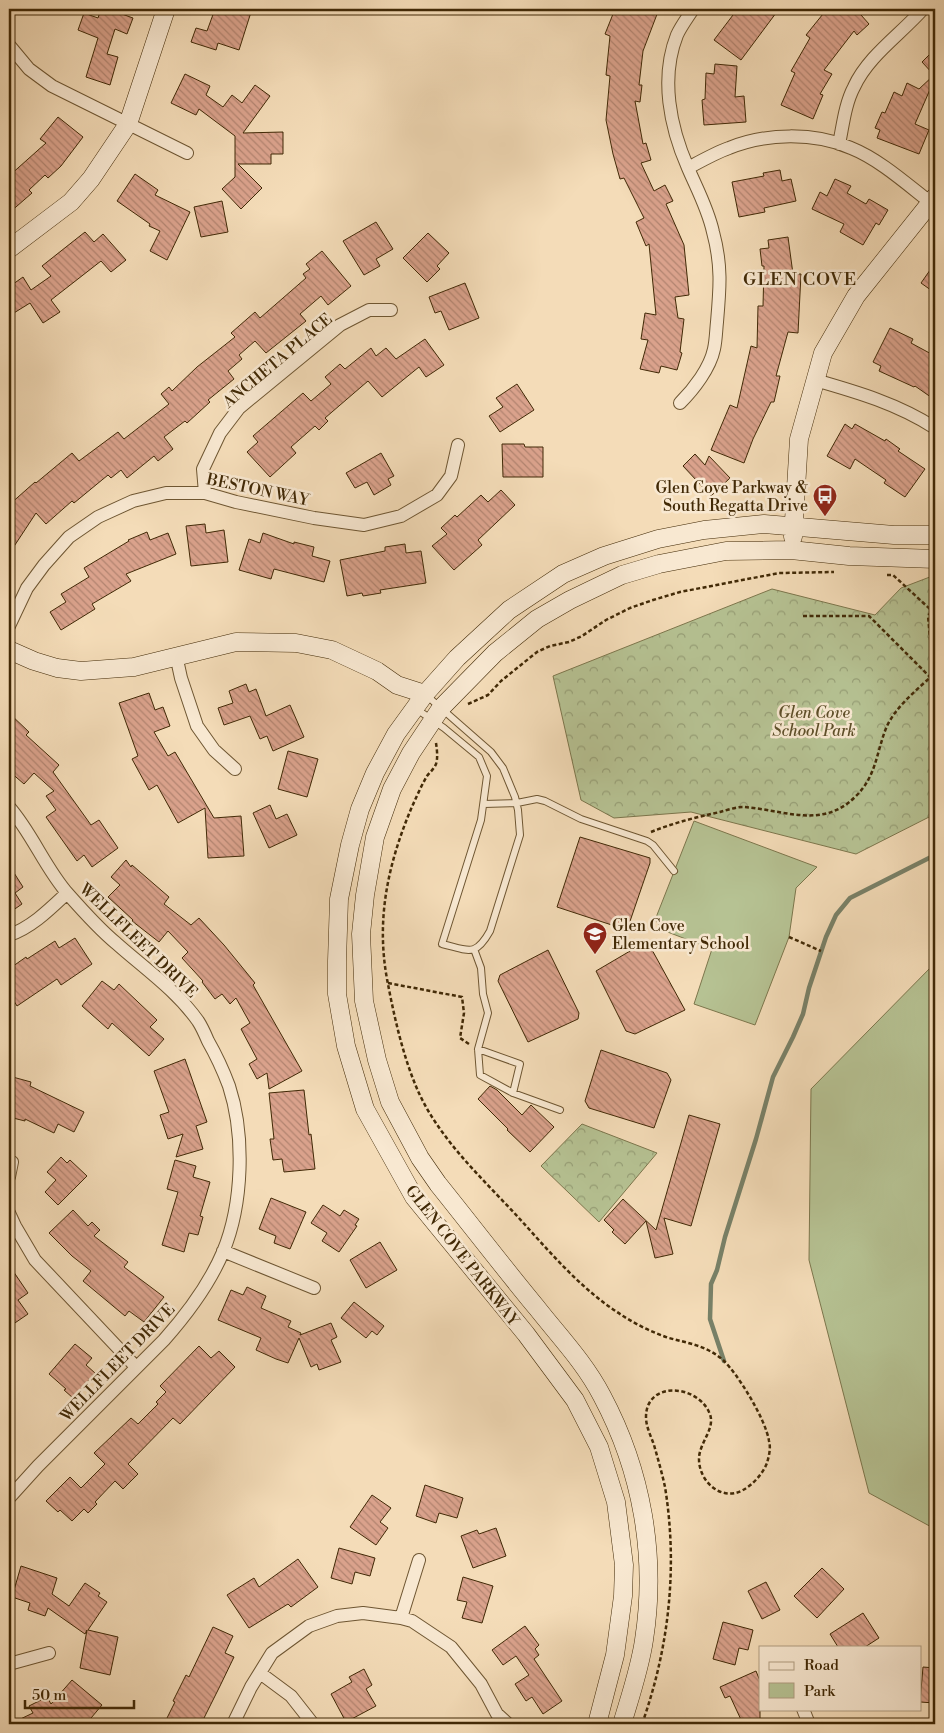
<svg xmlns="http://www.w3.org/2000/svg" width="944" height="1733" font-family="'Libre Bodoni',serif">
  <defs>
    <pattern id="forest-crowns" width="20" height="18" patternUnits="userSpaceOnUse" patternTransform="scale(1.25)"><rect width="20" height="18" fill="#b6c293"/><path d="M2 6a3 3 0 1 1 6 0M12 15a3 3 0 1 1 6 0" fill="none" stroke="#969e76"/></pattern>
    <pattern id="building-back-hatch" width="6" height="6" patternUnits="userSpaceOnUse" patternTransform="scale(1.25)"><rect width="6" height="6" fill="#daa28c"/><path d="M-1 5l2 2M0 0l6 6M5-1l2 2" fill="none" stroke="#b28470"/></pattern>
  </defs>
  <rect width="100%" height="100%" fill="#f4dcb8"/>
  <filter id="stains"><feTurbulence type="fractalNoise" baseFrequency=".004" numOctaves="4"/><feColorMatrix values="0 0 0 0 .2 0 0 0 0 .09 0 0 0 0 .02 0 0 0 .5 -.17"/></filter>
  <radialGradient id="worn" r=".72"><stop offset=".6" stop-color="#630" stop-opacity="0"/><stop offset="1" stop-color="#630" stop-opacity=".3"/></radialGradient>
  <path fill="#b6c293" stroke="#7c764c" d="M694 821 817 867 796 888 789 937 755 1025 694 1004 712 949 665 931 655 920Z
    M935 963V1529L869 1493 809 1260 811 1089Z"/>
  <path fill="url(#forest-crowns)" stroke="#7c764c" d="M935 575V814L856 854 691 812 614 818 581 800 553 676 772 589 875 615 901 588Z
    M582 1124 657 1153 599 1222 541 1166Z"/>
  <g fill="none" stroke-linecap="round" stroke-linejoin="round">
    <path stroke="#788168" stroke-width="4.5" d="M724 1361 710 1319 711 1284 717 1270 725 1237 756 1139 773 1077 793 1037 803 1014 809 988 826 937 836 915 850 898 935 855"/>
  </g>
  <path fill="url(#building-back-hatch)" stroke="#412906" d="M101 9H108L133 18 127 34 115 29 107 54 118 57 110 85 86 77 98 38 78 30 84 13 98 18Z
    M215 9H252L239 50 218 43 216 50 191 42 196 28 207 31Z
    M615 9H659L643 51 639 85H642L640 102 635 101 643 144 646 143 651 160 641 163 654 191 665 185 673 201 666 204 684 245 689 295 675 297 678 318 684 319 680 352 682 353 677 370 661 366 659 373 640 369 648 340 641 339 645 313 656 315 649 244 646 246 636 222 644 218 624 178 620 179 613 154 606 120 610 76 606 75 610 36 605 34Z
    M724 9H779L741 60 714 40 733 15Z
    M827 9H867L861 15 869 24 857 35 854 31 824 70 832 74 820 94 823 95 813 119 781 105 795 73 791 71 810 38 806 35Z
    M935 49V78L915 124 929 130 919 154 877 138 880 130 875 128 882 112 885 113 894 92 902 96 907 83 919 89 934 75 922 62Z
    M715 64 737 66 735 97 744 96 746 122 704 125 702 100 705 99 706 73 714 74Z
    M185 74 210 86 206 95 223 107 232 95 242 103 255 85 270 96 243 133 283 132V154H271V164H238L262 188 241 209 222 189 235 177V136L199 109 196 115 171 103Z
    M58 117 83 137 61 166 48 178 45 175 29 190 32 193 9 213V176L46 143 40 139Z
    M780 170 782 181 791 179 796 201 764 208 765 212 739 217 732 182 764 176 763 173Z
    M135 174 158 190 155 195 190 212 167 260 150 251 160 231 149 226 150 224 117 201Z
    M835 179 851 186 847 193 866 204 869 199 888 210 879 225 876 223 863 245 840 232 844 224 812 209 820 192 827 196Z
    M222 201 228 232 201 237 194 207Z
    M376 222 393 249 376 259 380 266 364 275 343 241Z
    M85 232 94 242 103 234 126 260 111 272 101 261 51 300 60 312 43 323 30 303 9 316V287L23 277 31 290 51 276 42 266Z
    M428 233 449 253 437 266 440 269 427 282 403 258Z
    M788 237 793 274H801L798 333 788 332 776 376H780L774 402H771L753 439 744 463 711 450 730 405 737 408 751 346 757 348 758 306H763L764 266H762L760 249 769 248 768 240Z
    M322 251 351 286 328 305 321 296 300 314 306 321 266 353 255 341 239 355 242 359 228 371 234 379 208 400 210 402 187 423 185 421 164 437 173 449 158 461 154 456 127 478 121 470 111 478 108 475 74 503 72 501 46 524 36 513 9 554V505L35 482 36 483 72 453 79 461 118 432 124 439 169 404 161 394 169 387 172 391 197 367 235 337 231 333 255 312 260 318 306 278 303 274 310 269 306 264Z
    M935 263V293L921 283Z
    M465 283 479 318 449 330 441 311 435 313 429 297Z
    M890 328 913 339 911 343 935 356V400L915 386 914 387 879 371 881 366 873 362Z
    M425 339 444 365 426 377 419 367 382 397 368 381 325 418 328 421 319 430 315 426 291 447 296 453 270 477 247 452 258 442 253 436 303 393 311 401 331 384 325 377 340 364 345 369 371 348 376 356 386 348 396 359Z
    M517 384 534 410 500 432 489 416 503 407 496 398Z
    M845 424 852 429 855 424 885 441 886 439 900 449 898 451 925 469 905 497 884 483 886 480 855 459 850 469 827 456Z
    M502 444H524L525 447H543V477H503Z
    M381 453 394 476 388 479 391 485 374 495 367 482 355 488 346 473Z
    M695 454 705 465 709 456 730 478 711 496 683 466Z
    M501 490 515 505 478 540 482 545 454 570 432 546 447 534 441 528 455 515 457 517 481 495 488 502Z
    M205 524 206 533 224 530 228 562 191 566 186 526Z
    M147 532 150 540 168 533 176 554 126 574 131 581 92 604 95 609 61 630 50 612 66 602 61 594 89 577 84 568 129 541 128 540Z
    M263 533 294 544V542L314 547 312 556 330 561 324 582 274 569 271 579 239 570 249 539 260 543Z
    M405 544 406 553 421 551 426 583 380 590 381 593 363 596 362 593 347 596 340 560 385 551V547Z
    M246 684 249 692 256 689 266 716 290 705 304 737 273 751 267 736 260 739 250 716 224 725 218 708 233 703 229 691Z
    M149 693 155 710 163 707 170 726 154 732 168 756 175 752 214 818 241 816 244 856 208 858 205 808 178 823 157 785 149 790 138 770 132 759 138 756 119 703Z
    M9 713 29 732 26 735 59 765 53 772 91 825 99 820 118 848 92 867 84 855 77 861 46 817 56 810 46 796 54 791 34 773 24 784 9 771Z
    M288 751 318 759 307 797 278 789Z
    M270 805 276 819 287 814 297 835 269 848 253 813Z
    M580 837 650 858V863L627 930 557 907Z
    M126 860 131 867 132 865 169 897 164 904 191 925 199 918 224 945 255 983 253 985 302 1071 269 1089 267 1073 257 1079 249 1064 257 1059 241 1029 250 1023 236 998 230 1004 222 994 215 999 202 982 203 981 182 958 188 952 168 931 159 942 132 921 133 920 108 897 120 885 111 877Z
    M9 865 23 887 15 893 22 904 9 913Z
    M75 938 92 964 61 985 57 979 17 1006 9 993V969L26 957 27 959 55 941 59 948Z
    M642 944 651 948 685 1010 635 1034 626 1031 596 971Z
    M548 950 579 1013 578 1019 528 1042 498 981 500 975Z
    M102 981 114 990 119 984 157 1020 150 1027 164 1039 149 1056 112 1023 108 1029 82 1006Z
    M601 1050 667 1073 671 1080 654 1128 589 1108 585 1101Z
    M185 1059 207 1122 196 1126 203 1149 176 1157 183 1134 168 1139 160 1115 169 1112 154 1071Z
    M9 1076 31 1082 30 1086 84 1112 74 1132 58 1124 54 1133 25 1119V1121L9 1117Z
    M490 1086 497 1090 522 1115 531 1105 554 1127 530 1152 507 1130 508 1129 478 1099Z
    M304 1090 309 1135 311 1134 315 1169 284 1172 282 1159 273 1160 270 1139H274L269 1093Z
    M689 1115 720 1124 691 1226 664 1218 673 1254 655 1258 646 1221 625 1244 612 1232 614 1230 604 1220 623 1199 656 1230Z
    M61 1157 67 1163 70 1160 87 1176 58 1205 45 1192 56 1180 47 1172Z
    M175 1160 196 1166 193 1177 210 1182 200 1216 203 1217 198 1235 189 1233 184 1252 162 1245 178 1192 167 1189Z
    M271 1198 306 1212 290 1249 274 1243 276 1236 259 1229Z
    M323 1205 340 1216 344 1210 359 1219 355 1225 357 1226 339 1252 322 1241 327 1233 311 1223Z
    M73 1210 88 1226 92 1222 100 1230 94 1236 128 1262 124 1267 164 1297 144 1322 129 1311 125 1316 83 1281 91 1271 72 1256 49 1233Z
    M380 1242 397 1270 366 1288 350 1260Z
    M9 1265 28 1293 18 1300 28 1314 9 1327Z
    M247 1287 266 1296 261 1308 291 1321 288 1327 301 1333 300 1335 331 1323 337 1337 331 1340 341 1362 319 1370 317 1364 311 1367 299 1338 288 1363 276 1359 256 1350 261 1338 218 1320 231 1290 243 1295Z
    M354 1302 384 1326 377 1335 372 1331 366 1338 341 1318Z
    M75 1344 92 1358 86 1365 95 1373 73 1398 64 1390 66 1389 49 1374Z
    M199 1346 211 1358 219 1351 235 1367 180 1424 173 1418 128 1464 138 1474 123 1489 115 1481 95 1502 97 1504 88 1513 84 1509 72 1521 60 1510 58 1512 46 1501 70 1477 81 1488 105 1464 94 1453 131 1418 138 1424 158 1404 156 1402 166 1392 160 1386Z
    M425 1485 463 1498 457 1518 439 1513 436 1523 416 1516Z
    M372 1495 391 1508 380 1522 388 1528 376 1545 350 1527Z
    M496 1528 506 1556 473 1568 461 1536 477 1530 479 1534Z
    M339 1548 375 1558 370 1576 355 1572 352 1584 331 1578Z
    M298 1559 318 1587 291 1607 288 1604 249 1628 227 1595 254 1578 259 1587Z
    M21 1566 57 1578 52 1594 69 1606 85 1583 100 1593 98 1596 107 1602 88 1630 118 1637 110 1675 80 1668 87 1630 85 1634 48 1608 45 1616 28 1610 30 1603 12 1597Z
    M822 1568 844 1589 817 1618 794 1596Z
    M463 1577 493 1586 482 1623 462 1618 467 1602 457 1600Z
    M766 1582 780 1610 762 1619 748 1591Z
    M863 1613 879 1638 865 1647H838L830 1634Z
    M723 1622 753 1630 748 1650 739 1648 735 1665 713 1659Z
    M525 1626 539 1645 535 1649 539 1655 534 1659 562 1701 543 1714 532 1697 526 1701 515 1684 529 1675 516 1656 503 1665 492 1650Z
    M213 1627 233 1636 225 1653 234 1657 220 1686 201 1724H164L175 1702 173 1701 186 1675 189 1677Z
    M923 1667 935 1668V1703L920 1702Z
    M364 1669 372 1685 366 1689 376 1706 346 1722 331 1694 352 1682 349 1677Z
    M756 1671 760 1681V1724H743L730 1696 725 1698 720 1687Z
    M72 1680 102 1705 86 1724H10L33 1713 29 1706 47 1697 51 1704Z"/>
  <g fill="none" stroke-linecap="round" stroke-linejoin="round">
    <defs>
      <path id="lane" d="M415 708 444 728 479 757 487 776 481 820 442 944C468 950 475 958 490 931L520 835 518 810 515 797 503 768 491 752 426 695
        M484 804 517 803 537 799 545 801 581 819 647 841 653 845 674 871
        M474 949 481 968 483 994 488 1013 478 1049 480 1075 513 1093 560 1110
        M478 1049 520 1064 513 1093"/>
      <path id="street" d="M9 45 29 69 52 86 187 153
        M839 144C843 125 845 104 854 87 868 56 901 34 923 9
        M688 168C701 161 715 153 729 148 766 133 814 132 851 148 881 160 910 187 935 206
        M815 380C857 392 898 404 935 428
        M680 403C694 389 710 368 714 349 716 340 716 331 717 322 720 288 722 265 713 232 708 209 697 189 688 168 670 127 660 78 677 35 681 26 688 17 693 9
        M205 493 203 469 220 433 239 408 340 325 369 310H391
        M9 626 27 588 44 565 69 537 98 517 133 501 166 493H205L236 502 314 518 364 525 401 516 437 495 451 476 458 445
        M176 655 181 678 197 726 214 750 235 769
        M9 807C32 833 45 868 68 894 83 911 99 929 116 943 144 968 176 990 198 1021 202 1027 205 1034 208 1041 216 1055 223 1070 229 1086 245 1135 243 1204 223 1252 209 1285 188 1313 164 1340L38 1466 9 1498
        M9 935C31 928 50 909 67 893
        M9 1177 12 1162
        M9 1213 15 1226 35 1260 136 1367
        M223 1251 314 1288
        M401 1618 419 1560
        M9 1664 49 1653
        M260 1673 291 1696 313 1724
        M803 1709 809 1724
        M233 1724 251 1687 272 1653 309 1626 337 1616 363 1613 401 1618 412 1621 451 1647 481 1684 497 1714 508 1724"/>
      <path id="secondary" d="M9 249 71 202 91 179 128 124 166 9
        M793 537 799 439 823 353 856 296 935 197
        M9 650 34 661 57 668 81 671 134 667 236 642 296 643 332 650 377 671 397 685 425 694
        M597 1724 615 1655 623 1596 624 1565 616 1502 599 1447 575 1400 526 1334 414 1197 365 1109 346 1046 337 994V961L339 899 350 845 360 809 375 773 396 734 425 694 457 658 509 610 563 574 604 556 658 539 704 530 764 524 894 535H935
        M622 1724C630 1697 640 1668 644 1640 657 1556 642 1471 602 1396 585 1363 559 1336 537 1308 503 1267 471 1225 438 1184L420 1158 390 1102 377 1060 364 1001 361 934 365 895 375 837 392 789 411 753 441 708 495 653 537 619 570 600 622 575 659 564 726 551 791 550 849 556 935 559"/>
    </defs>
    <use href="#lane" stroke="#6e5632" stroke-width="8"/>
    <use href="#street" stroke="#6e5632" stroke-width="14"/>
    <use href="#secondary" stroke="#412906" stroke-width="19"/>
    <path stroke="#412906" stroke-width="2.5" stroke-dasharray="4 2.5" stroke-linecap="butt" d="M887 575H893L931 610
      M935 607 928 616 931 649 935 654
      M803 616H869L930 677
      M468 704 488 695 501 681 537 652 550 646 569 642 582 636 606 620 630 608 653 600 680 592 779 573 834 572
      M436 743C437 750 438 758 436 764 434 769 430 772 427 776 421 786 416 798 411 809 388 864 376 919 387 979 394 1016 403 1057 418 1091 440 1140 482 1178 518 1217 548 1250 579 1287 617 1312 633 1323 651 1332 669 1338 688 1343 707 1346 723 1360 738 1374 766 1420 769 1441 771 1448 769 1456 767 1463 763 1473 753 1485 743 1490 722 1502 699 1482 699 1459 699 1442 717 1428 709 1412 696 1384 646 1381 646 1417 646 1427 651 1436 654 1445 658 1459 662 1473 665 1487 678 1567 669 1648 642 1724
      M651 832C673 823 697 817 720 812 727 810 736 807 743 807 781 809 822 830 855 797 877 776 876 752 887 726 897 705 919 688 935 673
      M789 937 821 951
      M388 983 462 997 464 1013 460 1038 469 1044"/>
    <use href="#lane" stroke="#f8e8d1" stroke-width="6"/>
    <use href="#street" stroke="#f8e8d1" stroke-width="12"/>
    <use href="#secondary" stroke="#f8e8d1" stroke-width="18"/>
  </g>
  <defs>
    <symbol id="bus-pin" viewBox="-11 -11 22 30"><path d="M0 17L-7.5 6A9.5 9.5 0 1 1 7.5 6Z" fill="#8f2418" stroke="#f8e8d1"/><path d="M-5-6H5V4H4V6H2V4H-2V6H-4V4H-5ZM-3.5-4V0h7V-4ZM-3.5 1.2v1.5H-2V1.2ZM2 1.2v1.5H3.5V1.2Z" fill="#fff"/></symbol>
    <symbol id="school-pin" viewBox="-11 -11 22 30"><path d="M0 17L-7.5 6A9.5 9.5 0 1 1 7.5 6Z" fill="#8f2418" stroke="#f8e8d1"/><path d="M0-5L7-2L0 1L-7-2ZM-4 1L0 2.5L4 1V4Q0 6-4 4Z" fill="#fff"/></symbol>
  </defs>
  <g fill-rule="evenodd">
    <use href="#bus-pin" x="811" y="482" width="28" height="38"/>
    <use href="#school-pin" x="581" y="920" width="28" height="38"/>
  </g>
  <g text-anchor="middle" stroke-width="5" stroke-linejoin="round" paint-order="stroke">
    <g font-size="16" fill="#412906" stroke="#f8e8d1">
      <text transform="translate(277 360) rotate(-40)" y="6">ANCHETA PLACE</text>
      <text transform="translate(258 489) rotate(12)" y="6">BESTON WAY</text>
      <text transform="translate(139 940) rotate(44)" y="6">WELLFLEET DRIVE</text>
      <text transform="translate(463 1255) rotate(52)" y="6">GLEN COVE PARKWAY</text>
      <text transform="translate(117 1362) rotate(-46)" y="6">WELLFLEET DRIVE</text>
    </g>
    <g font-size="16" fill="#412906" stroke="#f8e8d1" text-anchor="end">
      <text x="808" y="493">Glen Cove Parkway &amp;<tspan x="808" dy="18">South Regatta Drive</tspan></text>
      <text x="612" y="931" text-anchor="start">Glen Cove<tspan x="612" dy="18">Elementary School</tspan></text>
    </g>
    <g font-size="16" font-style="italic" fill="#5e4f29" stroke="#f8e8d1">
      <text x="814" y="718">Glen Cove<tspan x="814" dy="18">School Park</tspan></text>
    </g>
    <g font-size="18" letter-spacing="1" fill="#412906" stroke="#f8e8d1">
      <text x="800" y="285">GLEN COVE</text>
    </g>
  </g>
  <rect width="944" height="1733" fill="none" stroke="#f4dcb8" stroke-width="30"/>
  <rect x="10" y="10" width="924" height="1713" fill="none" stroke="#412906" stroke-width="2.5"/>
  <rect x="15" y="15" width="914" height="1703" fill="none" stroke="#412906"/>
  <rect x="759" y="1646" width="162" height="65" fill="#f8e8d1" stroke="#af9c80"/>
  <rect x="769" y="1662" width="25" height="8" fill="#f8e8d1" stroke="#af9c80"/>
  <text x="804" y="1670" font-size="15" fill="#412906">Road</text>
  <rect x="769" y="1683" width="25" height="15" fill="#b6c293" stroke="#af9c80"/>
  <text x="804" y="1696" font-size="15" fill="#412906">Park</text>
  <path d="M25 1700v8h109v-8" fill="none" stroke="#412906" stroke-width="2.5"/>
  <text x="32" y="1700" font-size="15" fill="#412906" stroke="#f8e8d1" stroke-width="4" paint-order="stroke">50 m</text>
  <rect width="100%" height="100%" filter="url(#stains)"/>
  <rect width="100%" height="100%" fill="url(#worn)"/>
</svg>
